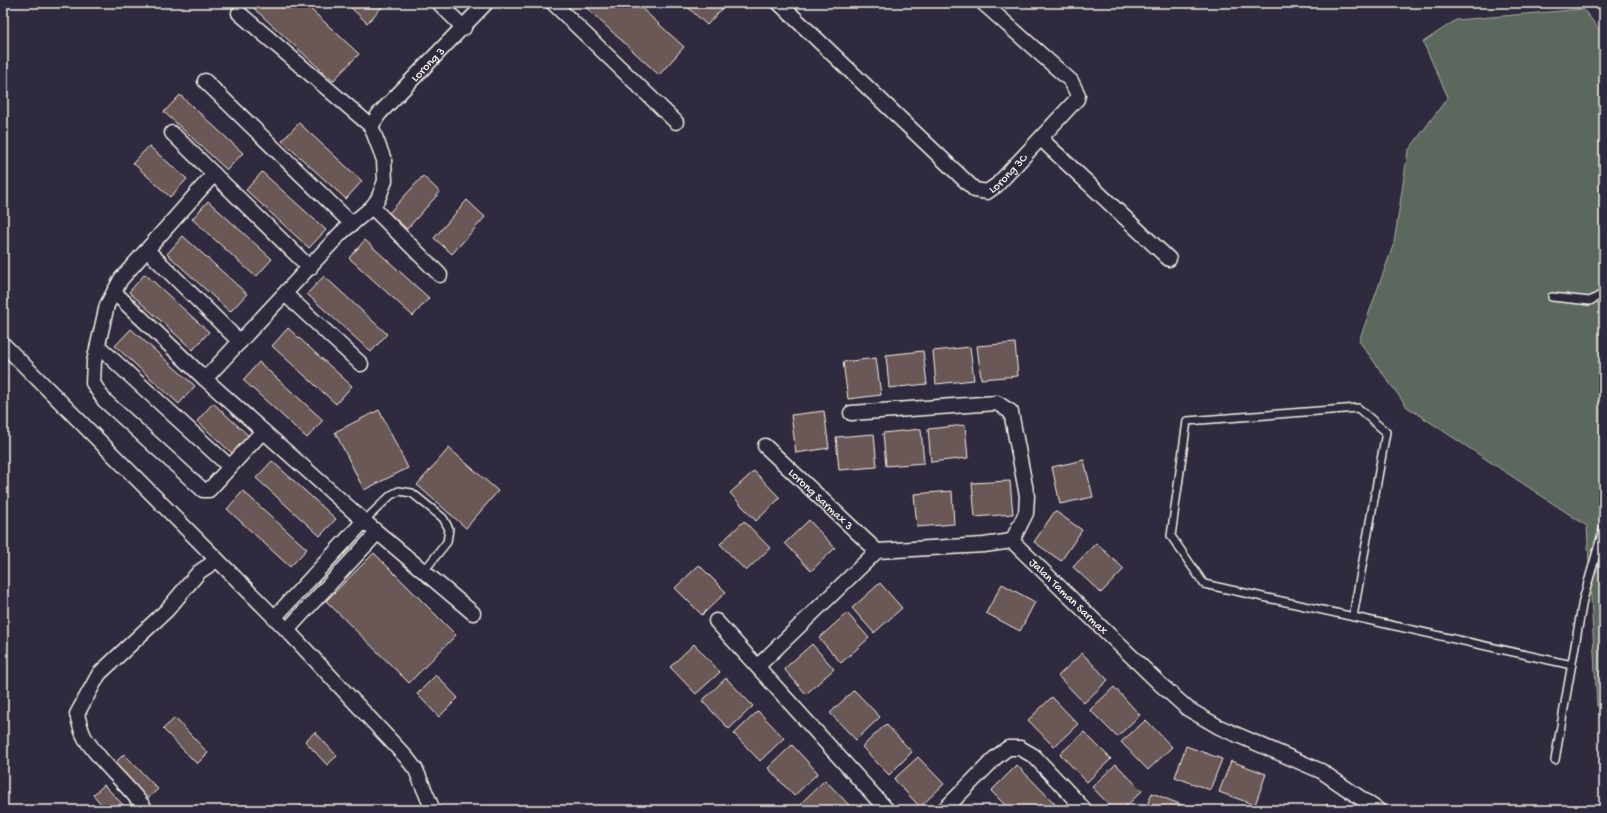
<svg xmlns="http://www.w3.org/2000/svg" width="1607" height="813" font-family="'Gochi Hand',sans-serif">
  <rect width="100%" height="100%" fill="#2f2a3d"/>
  <filter id="ink" filterUnits="userSpaceOnUse"><feTurbulence type="fractalNoise" baseFrequency=".025" numOctaves="2"/><feDisplacementMap in="SourceGraphic" scale="8" xChannelSelector="R" yChannelSelector="G"/><feConvolveMatrix kernelMatrix="1 2 1 2 8 2 1 2 1" color-interpolation-filters="sRGB"/></filter>
  <g filter="url(#ink)">
    <path fill="#5b685d" stroke="#a8aca2" d="M1583 9 1604 35V707L1597 706 1587 526 1407 407 1359 341 1394 243 1408 151 1448 97 1423 42 1456 20Z"/>
    <path fill="#6a5857" stroke="#f4f1e8" d="M248 3H304L359 54 333 81Z
      M346 3H386L367 23Z
      M581 3H636L684 47 659 75Z
      M683 3H727L707 25Z
      M180 95 243 153 227 170 164 112Z
      M299 123 362 181 346 199 282 141Z
      M149 146 187 179 170 197 133 163Z
      M262 172 326 230 309 248 246 190Z
      M423 176 440 192 407 229 389 213Z
      M467 200 485 217 452 254 434 238Z
      M208 201 272 259 256 277 192 219Z
      M183 236 247 294 230 312 167 254Z
      M365 240 429 298 413 316 349 258Z
      M145 274 209 332 193 350 129 292Z
      M324 276 387 334 371 352 307 294Z
      M288 328 352 386 336 404 272 346Z
      M131 329 195 386 179 404 115 346Z
      M1015 343 1018 376 981 379 977 346Z
      M970 347 974 380 936 384 933 351Z
      M923 351 927 384 889 388 886 355Z
      M876 358 881 395 848 399 843 362Z
      M259 362 323 420 307 438 243 380Z
      M213 403 250 437 234 455 197 421Z
      M379 410 408 468 364 490 335 432Z
      M824 411 829 448 796 453 791 415Z
      M965 425 968 458 931 462 928 429Z
      M921 429 924 463 886 466 883 433Z
      M874 434 877 467 839 470 836 437Z
      M449 448 498 491 466 528 417 485Z
      M1084 460 1093 497 1060 504 1052 467Z
      M272 461 336 519 320 536 256 478Z
      M754 471 780 498 756 521 730 493Z
      M1010 481 1013 514 975 517 972 483Z
      M243 491 307 549 290 567 227 509Z
      M952 491 954 524 917 527 914 494Z
      M1055 511 1082 530 1061 561 1034 542Z
      M809 520 835 548 811 571 785 543Z
      M744 521 770 548 746 571 720 544Z
      M1096 543 1124 569 1101 593 1073 567Z
      M374 553 456 635 409 683 326 601Z
      M699 565 726 592 702 615 675 588Z
      M880 583 902 608 874 633 852 608Z
      M1002 584 1035 602 1020 631 986 613Z
      M847 613 869 638 841 663 819 638Z
      M694 644 720 672 696 694 670 667Z
      M812 644 834 669 806 694 784 669Z
      M1082 653 1108 680 1084 703 1058 676Z
      M436 675 458 698 439 717 417 694Z
      M726 678 753 706 729 729 702 701Z
      M1114 687 1140 715 1117 737 1090 710Z
      M854 690 880 717 856 740 830 713Z
      M1052 697 1078 724 1054 747 1028 720Z
      M758 711 784 738 760 761 734 734Z
      M175 718 208 753 197 764 163 729Z
      M1146 720 1172 747 1148 770 1121 742Z
      M886 724 912 752 889 775 862 747Z
      M315 732 337 756 327 765 305 741Z
      M1084 732 1111 759 1087 782 1060 754Z
      M792 745 818 773 794 796 768 768Z
      M1186 746 1222 759 1210 790 1175 777Z
      M124 754 158 789 146 800 113 765Z
      M918 757 944 784 920 807 894 779Z
      M1231 761 1266 774 1255 805 1219 792Z
      M1116 764 1142 791 1122 810H1114L1092 787Z
      M1017 765 1061 810H1010L991 791Z
      M825 780 851 807 848 810H808L801 803Z
      M104 785 128 810H107L93 795Z
      M1152 793 1187 807 1186 810H1145Z
      M1327 804 1336 810H1323Z
      M301 805 306 810H295Z"/>
    <g fill="none" stroke-linecap="round" stroke-linejoin="round">
      <defs>
        <path id="service" d="M1552 297 1590 301 1604 293
          M364 521 391 495 399 491 412 493 443 518 449 529 447 542 424 571
          M1353 617 1386 432 1358 408 1187 421 1171 536 1204 584 1572 665
          M1555 760 1583 600 1604 527"/>
        <g id="minor">
          <path d="M439 3 464 28"/>
          <path d="M553 3 676 122"/>
          <path id="s1" d="M779 3 975 190 987 192 997 185 1077 99 1078 95 1071 81 983 3"/>
          <path d="M205 81 352 224"/>
          <path id="s2" d="M371 126 379 114 486 3"/>
          <path d="M172 133 310 268"/>
          <path d="M1041 139 1169 259"/>
          <path d="M214 174 121 279 107 305 94 362 93 383 104 400 203 490H209L263 431"/>
          <path d="M372 207 440 275"/>
          <path d="M147 250 240 342"/>
          <path d="M114 292 205 379 364 521 473 613"/>
          <path d="M285 294 361 364"/>
          <path d="M3 344 287 630 406 757 416 770 433 810"/>
          <path d="M98 346 230 467"/>
          <path d="M205 379 341 233 372 207 378 199 385 181 384 160 371 126 239 13"/>
          <path d="M851 413 997 403 1011 412 1027 496 1026 513 1012 541"/>
          <path id="s3" d="M765 446 877 551"/>
          <path d="M274 618 364 521"/>
          <path d="M716 621 887 810"/>
          <path d="M287 630 377 533"/>
          <path id="s4" d="M758 666 877 551 984 545 1012 541 1160 684 1188 709 1219 727 1321 771 1378 810"/>
          <path d="M146 810C128 784 102 765 85 738 81 731 79 722 77 714L99 674 167 610 199 572 217 560"/>
          <path d="M944 810 995 758 1008 748H1020L1034 756 1085 810"/>
        </g>
      </defs>
      <use href="#service" stroke="#f4f1e8" stroke-width="10"/>
      <use href="#minor" stroke="#f4f1e8" stroke-width="17"/>
      <use href="#service" stroke="#2f2a3d" stroke-width="7"/>
      <use href="#minor" stroke="#2f2a3d" stroke-width="14"/>
    </g>
  </g>
  <g text-anchor="middle" stroke-width="3" stroke-linejoin="round" paint-order="stroke">
    <g font-size="12" fill="#f4f1e8" stroke="#2f2a3d">
      <text dy="4" stroke="none"><textPath href="#s2" startOffset="84">Lorong 3</textPath></text>
      <text dy="4" stroke="none"><textPath href="#s1" startOffset="311">Lorong 3C</textPath></text>
      <text dy="4" stroke="none"><textPath href="#s3" startOffset="77">Lorong Sarmax 3</textPath></text>
      <text dy="4" stroke="none"><textPath href="#s4" startOffset="380">Jalan Taman Sarmax</textPath></text>
    </g>
  </g>
  <rect width="1607" height="813" fill="none" stroke="#2f2a3d" stroke-width="16"/>
  <rect x="8" y="8" width="1591" height="797" fill="none" stroke="#f4f1e8" stroke-width="1.5" filter="url(#ink)"/>
</svg>
